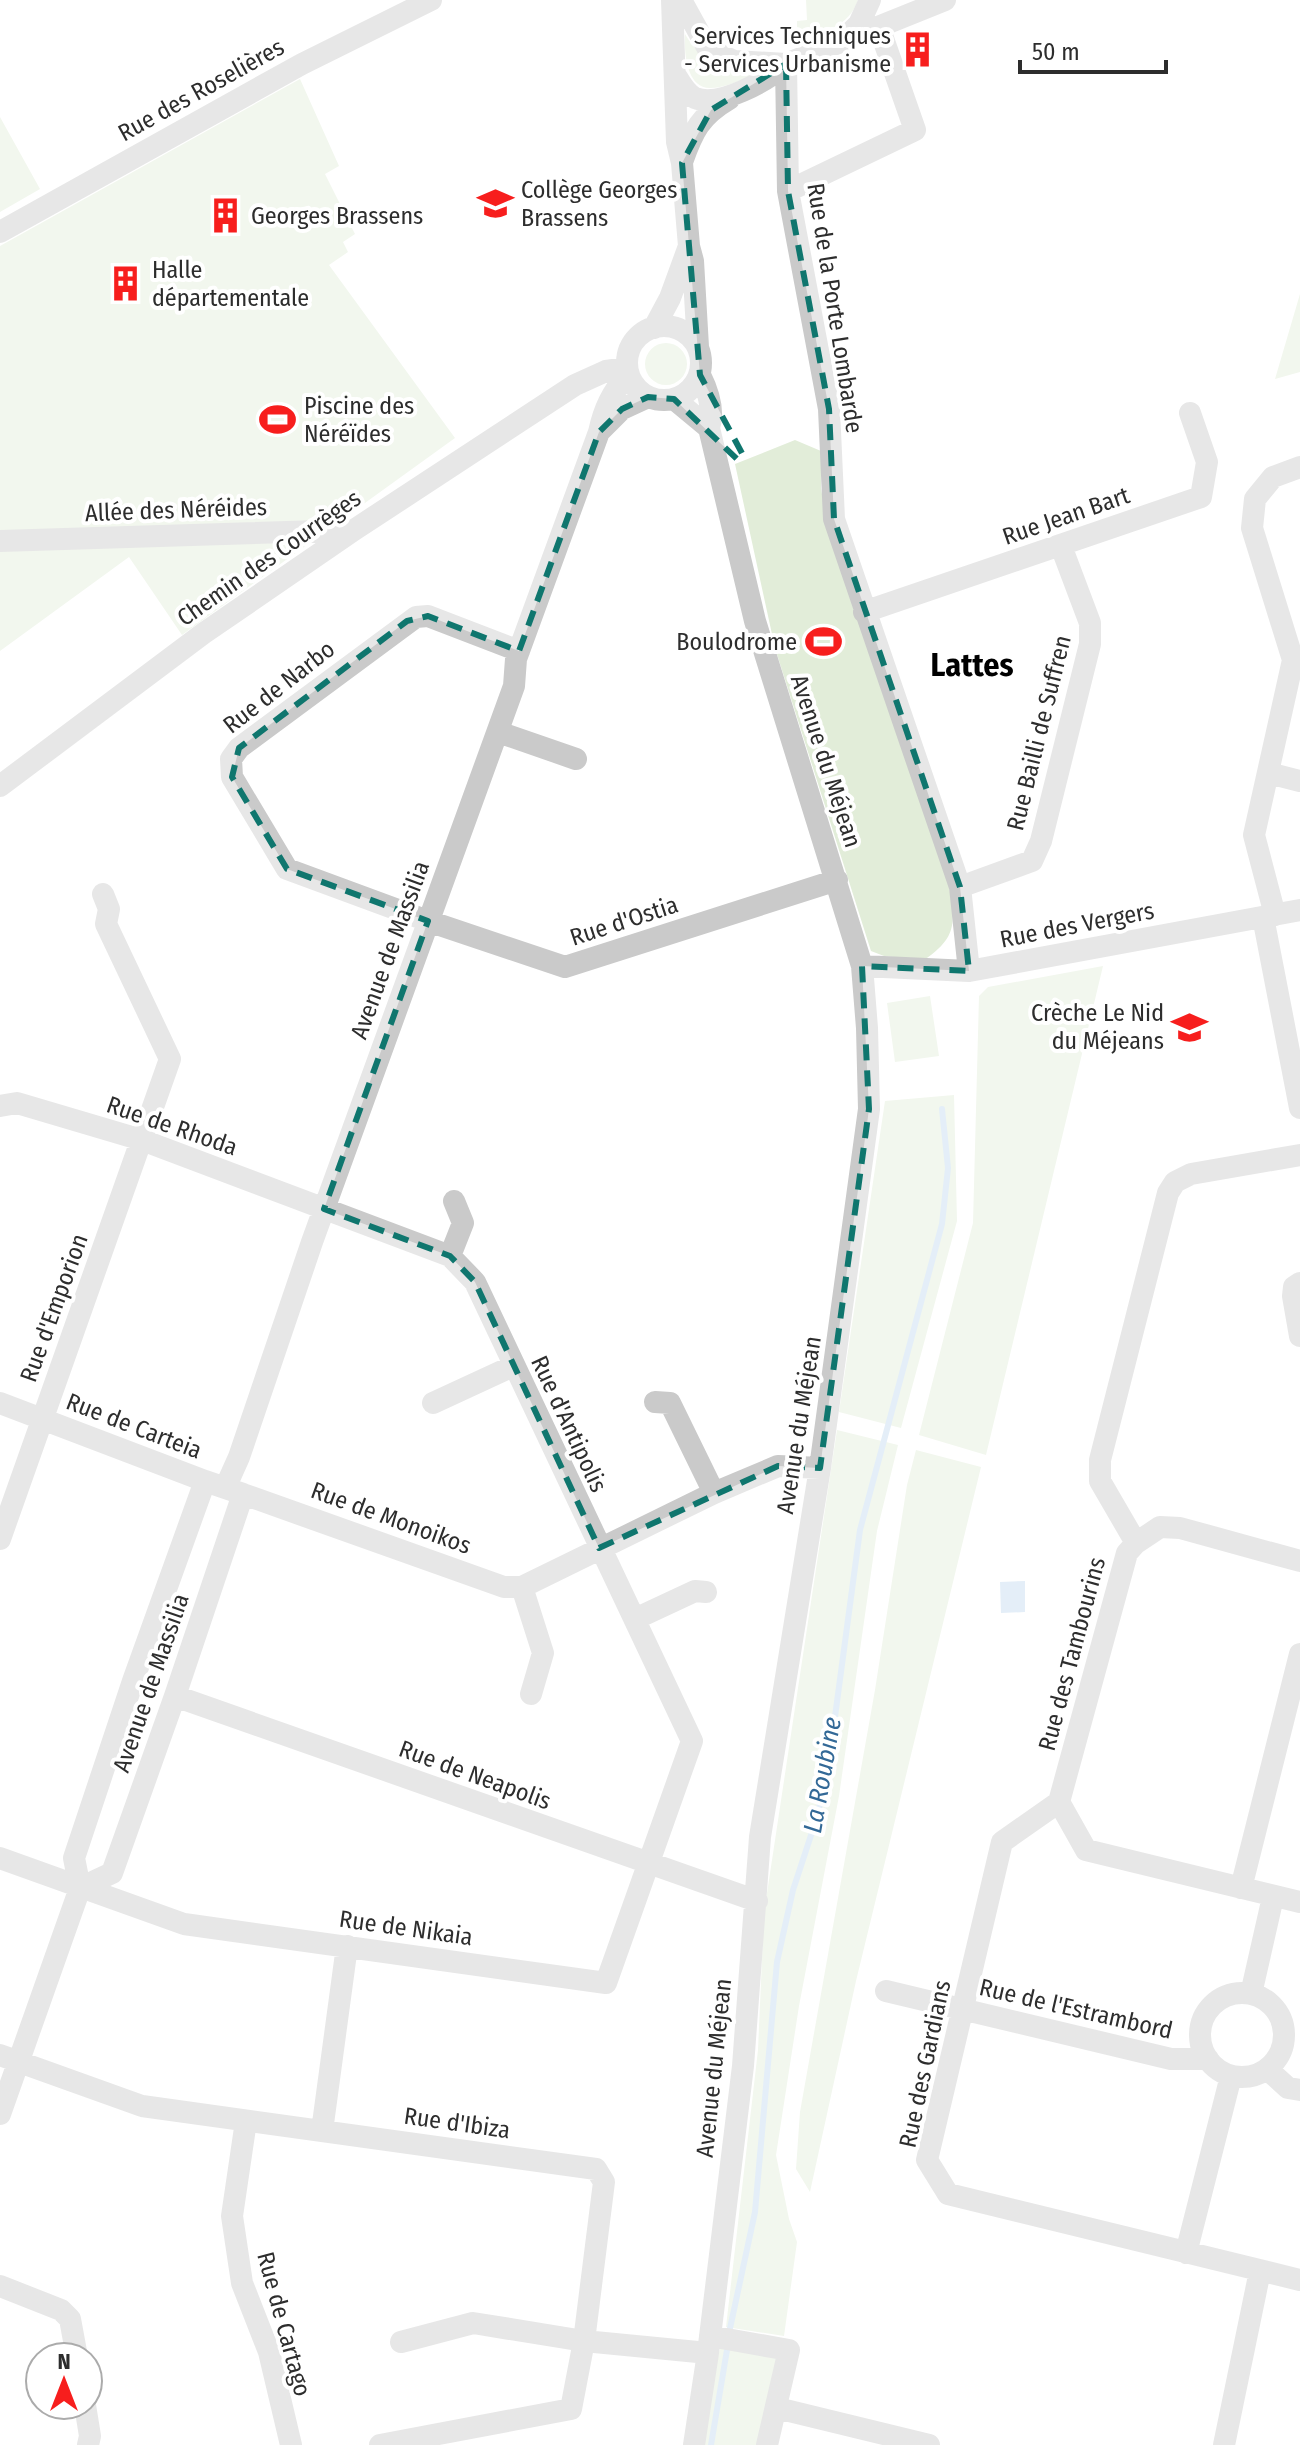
<svg xmlns="http://www.w3.org/2000/svg" width="1300" height="2445" font-family="'Fira Sans Condensed',sans-serif">
  <rect width="100%" height="100%" fill="#fff"/>
  <path fill="#e2edd9" d="M806 0H858C849 27 822 34 797 38V21L807 20Z
    M685 34C701 61 722 72 754 72L755 75C741 80 724 88 710 88 686 88 684 51 685 34Z
    M300 79 339 166 325 174 355 234 343 242 348 252 329 265 455 438 182 635 129 557 0 651V246Z
    M0 117 40 189 0 212Z
    M1300 294V372L1275 379Z
    M645 364a21 21 0 1 1 42 0a21 21 0 1 1-42 0Z
    M795 440 821 451V488L827 526 948 878C953 919 962 934 924 960L884 956 871 951 775 648 735 464Z
    M1103 966 986 1455 919 1435 973 1223 979 996 988 987Z
    M930 996 939 1056 895 1062 887 1003Z
    M954 1095 957 1221 901 1428 839 1412 885 1101Z
    M837 1430 898 1445 877 1531 839 1796 799 2006 776 2155 789 2219 797 2242 784 2336 726 2327 758 2050 764 1913Z
    M916 1450 981 1467 856 1981 810 2192 796 2169 800 2112 875 1690 907 1485Z
    M720 2348 778 2356 758 2445H698Z"/>
  <path fill="#c3daef" d="M1025 1581V1612L1001 1613 1000 1582Z"/>
  <g fill="none" stroke-linecap="round" stroke-linejoin="round">
    <path stroke="#c3daef" stroke-width="6" d="M729 2333 755 2212 777 1962 793 1890 818 1814 832 1739 860 1530 942 1224 948 1168 942 1109
      M711 2445 728 2344"/>
    <path stroke="#cacaca" stroke-width="22" d="M672 0 677 142 682 163 689 246 693 261 698 347
      M681 0 708 49 734 61 786 64
      M843 40 859 24 870 0
      M786 64 788 191 829 409 834 519 960 887 969 971
      M675 74C680 82 685 93 695 98 720 108 768 80 786 64L945 0
      M682 162C693 131 700 116 729 99
      M788 191 915 130 879 27
      M0 232 302 64 431 0
      M627 363a37 37 0 1 1 74 0a37 37 0 1 1-74 0Z
      M654 328 670 298 689 246
      M674 399 709 428
      M600 431 622 409 648 397
      M0 541 352 530
      M864 612 1201 497 1207 462 1190 413
      M519 651 428 616 416 617 239 748 231 759 232 777 287 869 428 921 565 967 837 880
      M498 732 576 759
      M1268 773 1300 781
      M0 786 204 633 354 530 575 385 606 371 627 368
      M960 887 1032 861 1041 841 1090 644V623L1061 546
      M1275 915 1254 835 1293 660 1252 528 1255 499 1273 477 1300 467
      M1263 917 1300 1108
      M862 966 969 971 1300 910
      M0 1106 17 1103 142 1140 450 1256 475 1282 692 1741 606 1983 184 1924 0 1858
      M1300 1155 1191 1174 1175 1182 1168 1193 1100 1460V1481L1136 1543 1127 1553 1059 1802 1086 1850 1300 1902
      M450 1256 463 1223 454 1201
      M1300 1283 1294 1287 1293 1296 1300 1336
      M655 1402 670 1403 714 1493
      M0 1403 205 1481
      M433 1403 513 1366
      M226 1486 239 1457 312 1242 514 686 516 659 599 432C604 409 612 392 628 374
      M243 1494 504 1587H522L714 1493 778 1466 820 1468
      M0 1539 170 1059 106 924 109 909 103 894
      M1136 1543 1160 1527 1180 1528 1300 1561
      M522 1587 543 1653 531 1694
      M635 1619 695 1591 706 1592
      M175 1696 757 1901
      M1059 1802 1002 1842 927 2160 948 2194 1300 2280
      M1241 1888 1300 1654
      M886 1991 1171 2059H1208
      M1200 2035a42 42 0 1 1 84 0a42 42 0 1 1-84 0Z
      M1251 1994 1273 1897
      M0 2055 142 2106 596 2169 604 2182 584 2341 708 2353
      M1267 2069 1288 2088 1300 2090
      M0 2114 80 1888 74 1858 133 1681 205 1481 243 1494 175 1696 112 1873 80 1888
      M246 2121 232 2216 242 2283 269 2352 291 2445
      M322 2131 347 1946
      M1186 2253 1231 2076
      M0 2286 61 2310 70 2319 77 2357
      M710 2336 789 2350 767 2445
      M85 2405 90 2436 88 2445
      M777 2408 929 2445
      M380 2445 571 2409 584 2341 473 2323 401 2342
      M694 2445 708 2353 743 2066 760 1837 820 1468 869 1109 867 1028 862 966 755 621 709 428C715 410 708 391 700 375
      M1224 2445 1260 2271"/>
  </g>
  <path d="M0 0H1300V2445H0ZM786 64 788 191 829 409 834 519 960 887 969 971 862 966 869 1109 820 1468 778 1466 599 1548 475 1282 450 1256 324 1209 428 921 287 869 232 777 239 748 407 621 428 616 519 651 599 432 622 409 648 397 674 399 737 459 743 455 700 375 682 163 711 110Z" fill="#fff" fill-opacity=".55" fill-rule="evenodd"/>
  <path fill="none" stroke="#0f766e" stroke-width="6" stroke-dasharray="16 10" stroke-linejoin="round" d="M786 64 788 191 829 409 834 519 960 887 969 971 862 966 869 1109 820 1468 778 1466 599 1548 475 1282 450 1256 324 1209 428 921 287 869 232 777 239 748 407 621 428 616 519 651 599 432 622 409 648 397 674 399 737 459 743 455 700 375 682 163 711 110Z"/>
  <defs>
    <symbol id="building-bare" viewBox="-9 -9 18 18"><path d="M-4-6H4V6H1V3H-1V6H-4ZM-2.5-4.3h1.7v1.8h-1.7ZM.8-4.3h1.7v1.8H.8ZM-2.5-1h1.7V.8h-1.7ZM.8-1h1.7V.8H.8Z" fill="#f71e1d" stroke="#fff" stroke-width="2.5" paint-order="stroke"/></symbol>
    <symbol id="school-bare" viewBox="-9 -9 18 18"><path d="M0-5L7-2L0 1L-7-2ZM-4 1L0 2.5L4 1V4Q0 6-4 4Z" fill="#f71e1d" stroke="#fff" stroke-width="2.5" paint-order="stroke"/></symbol>
    <symbol id="stadium-bare" viewBox="-9 -9 18 18"><path d="M0-5a6.5 5 0 1 0 0 10a6.5 5 0 1 0 0-10ZM-3.5-1.8h7v3.6h-7Z" fill="#f71e1d" stroke="#fff" stroke-width="2.5" paint-order="stroke"/></symbol>
  </defs>
  <g fill-rule="evenodd">
    <use href="#building-bare" x="892" y="24" width="51" height="51"/>
    <use href="#school-bare" x="470" y="178" width="51" height="51"/>
    <use href="#building-bare" x="200" y="190" width="51" height="51"/>
    <use href="#building-bare" x="100" y="258" width="51" height="51"/>
    <use href="#stadium-bare" x="252" y="394" width="51" height="51"/>
    <use href="#stadium-bare" x="798" y="616" width="51" height="51"/>
    <use href="#school-bare" x="1164" y="1002" width="51" height="51"/>
  </g>
  <g text-anchor="middle" stroke-width="8" stroke-linejoin="round" paint-order="stroke">
    <g font-size="24" fill="#2d2d2d" stroke="#fff" text-anchor="start">
      <text x="891" y="44" text-anchor="end">Services Techniques<tspan x="891" dy="28">- Services Urbanisme</tspan></text>
      <text x="521" y="198">Collège Georges<tspan x="521" dy="28">Brassens</tspan></text>
      <text x="251" y="224">Georges Brassens</text>
      <text x="152" y="278">Halle<tspan x="152" dy="28">départementale</tspan></text>
      <text x="304" y="414">Piscine des<tspan x="304" dy="28">Néréïdes</tspan></text>
      <text x="797" y="650" text-anchor="end">Boulodrome</text>
      <text x="1164" y="1021" text-anchor="end">Crèche Le Nid<tspan x="1164" dy="28">du Méjeans</tspan></text>
    </g>
    <g font-size="24" fill="#2d2d2d" stroke="#fff">
      <text transform="translate(201 90) rotate(-29)" y="8">Rue des Roselières</text>
      <text transform="translate(835 308) rotate(81)" y="8">Rue de la Porte Lombarde</text>
      <text transform="translate(176 510) rotate(-2)" y="8">Allée des Néréides</text>
      <text transform="translate(1066 516) rotate(-19)" y="8">Rue Jean Bart</text>
      <text transform="translate(269 558) rotate(-35)" y="8">Chemin des Courrèges</text>
      <text transform="translate(279 687) rotate(-38)" y="8">Rue de Narbo</text>
      <text transform="translate(1039 733) rotate(-76)" y="8">Rue Bailli de Suffren</text>
      <text transform="translate(826 761) rotate(72)" y="8">Avenue du Méjean</text>
      <text transform="translate(624 921) rotate(-18)" y="8">Rue d'Ostia</text>
      <text transform="translate(1077 925) rotate(-11)" y="8">Rue des Vergers</text>
      <text transform="translate(390 950) rotate(-70)" y="8">Avenue de Massilia</text>
      <text transform="translate(172 1126) rotate(19)" y="8">Rue de Rhoda</text>
      <text transform="translate(54 1308) rotate(-70)" y="8">Rue d'Emporion</text>
      <text transform="translate(569 1424) rotate(65)" y="8">Rue d'Antipolis</text>
      <text transform="translate(799 1425) rotate(-81)" y="8">Avenue du Méjean</text>
      <text transform="translate(134 1426) rotate(21)" y="8">Rue de Carteia</text>
      <text transform="translate(391 1518) rotate(20)" y="8">Rue de Monoikos</text>
      <text transform="translate(1072 1654) rotate(-75)" y="8">Rue des Tambourins</text>
      <text transform="translate(151 1683) rotate(-71)" y="8">Avenue de Massilia</text>
      <text transform="translate(475 1775) rotate(20)" y="8">Rue de Neapolis</text>
      <text transform="translate(406 1928) rotate(8)" y="8">Rue de Nikaia</text>
      <text transform="translate(1076 2009) rotate(13)" y="8">Rue de l'Estrambord</text>
      <text transform="translate(925 2064) rotate(-78)" y="8">Rue des Gardians</text>
      <text transform="translate(714 2068) rotate(-84)" y="8">Avenue du Méjean</text>
      <text transform="translate(457 2123) rotate(8)" y="8">Rue d'Ibiza</text>
      <text transform="translate(284 2324) rotate(75)" y="8">Rue de Cartago</text>
    </g>
    <g font-size="26" font-style="italic" fill="#336997" stroke="#fff">
      <text transform="translate(822 1775) rotate(-80)" y="9">La Roubine</text>
    </g>
    <g font-size="32" font-weight="bold" fill="#000" stroke="#fff">
      <text x="972" y="676">Lattes</text>
    </g>
  </g>
  <g transform="translate(64 2381)"><circle r="38" fill="#ffffff" stroke="#ababab" stroke-width="2"/>
  <path d="M0-6L14 30L0 20L-14 30Z" fill="#f71e1d"/>
  <text y="-12" font-size="22" font-weight="bold" text-anchor="middle" fill="#2d2d2d">N</text>
  </g>
  <path d="M1020 60v12h146v-12" fill="none" stroke="#2d2d2d" stroke-width="4"/>
  <text x="1032" y="60" font-size="24" fill="#2d2d2d" stroke="#ffffff" stroke-width="6" paint-order="stroke">50 m</text>
</svg>
